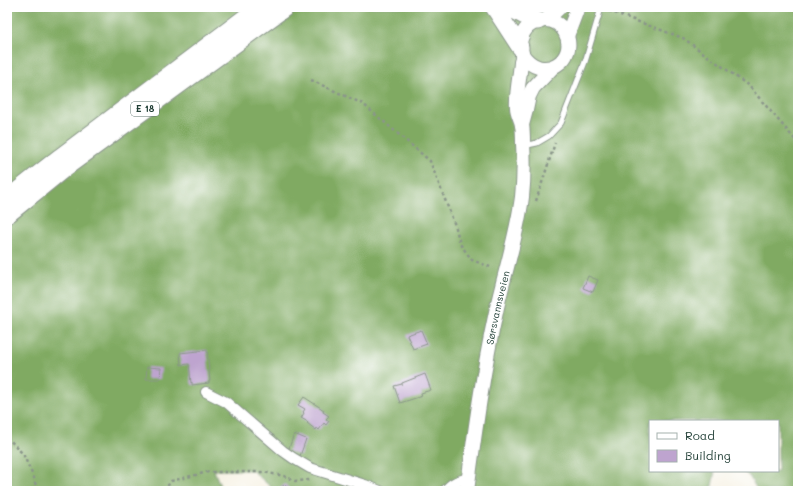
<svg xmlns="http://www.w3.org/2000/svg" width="805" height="498" font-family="Mali,sans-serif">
  <rect width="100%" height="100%" fill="#fff"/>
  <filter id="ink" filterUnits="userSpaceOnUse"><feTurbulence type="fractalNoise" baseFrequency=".025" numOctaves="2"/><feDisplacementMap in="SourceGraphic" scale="8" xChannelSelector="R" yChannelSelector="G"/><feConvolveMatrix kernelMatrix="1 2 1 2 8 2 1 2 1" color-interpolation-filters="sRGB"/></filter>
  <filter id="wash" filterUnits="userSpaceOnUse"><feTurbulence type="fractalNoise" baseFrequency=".012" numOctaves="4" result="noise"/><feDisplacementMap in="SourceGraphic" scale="16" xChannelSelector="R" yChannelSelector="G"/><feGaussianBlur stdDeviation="0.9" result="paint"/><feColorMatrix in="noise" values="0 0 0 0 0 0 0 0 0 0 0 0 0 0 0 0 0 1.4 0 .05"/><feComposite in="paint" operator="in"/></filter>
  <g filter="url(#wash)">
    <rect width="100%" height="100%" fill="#f5f0e0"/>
    <path fill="#80aa62" stroke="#50744b" d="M7 7H798V491H758L749 476 742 471H778V421H650V471H715L711 491H275L252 470H214L222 491H7Z"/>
    <g id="blocks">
      <path fill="#bea4cf" d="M588 276 598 280 593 292 583 288Z
        M421 330 427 344 413 349 407 335Z
        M207 350 210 381H209V383L192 385V382L191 383 189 364 181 365 180 353Z
        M147 367 161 368 160 379H146Z
        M425 374 431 390 421 393 422 396 400 403 394 386 402 384V383Z
        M304 397 324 410 323 412 329 416 326 419 329 421 326 425 324 423 319 430 317 428 316 430 307 423 308 422 301 418 304 413 303 412 305 409 298 405Z
        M294 434 306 439 300 456 288 451Z
        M285 484 291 491H277Z"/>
    </g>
  </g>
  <g filter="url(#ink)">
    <use href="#blocks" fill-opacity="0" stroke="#8a968a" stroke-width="1"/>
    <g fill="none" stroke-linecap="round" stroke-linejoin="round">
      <defs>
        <path id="service" d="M523 146 537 143 549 136 561 123 585 62 601 8"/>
        <path id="minor" d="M206 392 226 402 283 451 293 458 310 468 365 485 380 491
          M445 491C452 482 458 481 469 478"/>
        <g id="secondary">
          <path d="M546 20 560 7"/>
          <path d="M567 36 578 7"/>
          <path d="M522 125 526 110 529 96 533 88 553 67"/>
          <path id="s1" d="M467 491C475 431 483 371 496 312 504 274 517 236 522 197 524 179 524 161 523 143 523 137 523 130 522 125 521 119 517 113 517 107 516 92 520 77 521 62 522 60 522 56 522 53 521 48 519 44 521 39 526 18 554 13 565 32 580 59 542 85 522 54"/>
        </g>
        <path id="trunk" d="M494 7 520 47
          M508 7 523 15 538 21
          M7 199 60 157 259 7
          M7 215 65 168 286 7"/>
      </defs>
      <use href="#service" stroke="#8a968a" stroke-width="7"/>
      <use href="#minor" stroke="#8a968a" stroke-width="12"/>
      <use href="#secondary" stroke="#8a968a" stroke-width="16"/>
      <use href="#trunk" stroke="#8a968a" stroke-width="19"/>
      <path stroke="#8a968a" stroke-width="2.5" stroke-dasharray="3 3" stroke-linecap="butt" d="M609 11 683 38 749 86 798 143
        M311 80 363 104 430 161 456 228 460 244 472 260 493 268
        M536 201 555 143
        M7 437 23 454 34 478 37 491
        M164 491 171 481 208 472H263L284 476 295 481 310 480"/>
      <use href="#service" stroke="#fff" stroke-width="5"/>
      <use href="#minor" stroke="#fff" stroke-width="10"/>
      <use href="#secondary" stroke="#fff" stroke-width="14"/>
      <use href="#trunk" stroke="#fff" stroke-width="17"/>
    </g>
  </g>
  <g text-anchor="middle" stroke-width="3" stroke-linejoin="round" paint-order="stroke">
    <rect fill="#fff" stroke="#627771" stroke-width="1" x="131" y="102" width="28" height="14" rx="3"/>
    <g font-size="9" font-weight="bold" fill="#1f3d34">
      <text x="145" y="112">E 18</text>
    </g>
    <g font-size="10" fill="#1f3d34" stroke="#fff">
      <text dy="4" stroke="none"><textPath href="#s1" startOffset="186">Sørsvannsveien</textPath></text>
    </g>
  </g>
  <rect width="805" height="498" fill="none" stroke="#fff" stroke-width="24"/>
  <rect x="649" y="420" width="130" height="52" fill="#ffffff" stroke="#a5b1ae"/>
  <rect x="657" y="433" width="20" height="6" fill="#ffffff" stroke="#a5b1ae"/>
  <text x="685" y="440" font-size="12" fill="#1f3d34">Road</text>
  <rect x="657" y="450" width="20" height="12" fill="#bea4cf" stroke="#a5b1ae"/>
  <text x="685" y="460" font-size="12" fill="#1f3d34">Building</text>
</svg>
